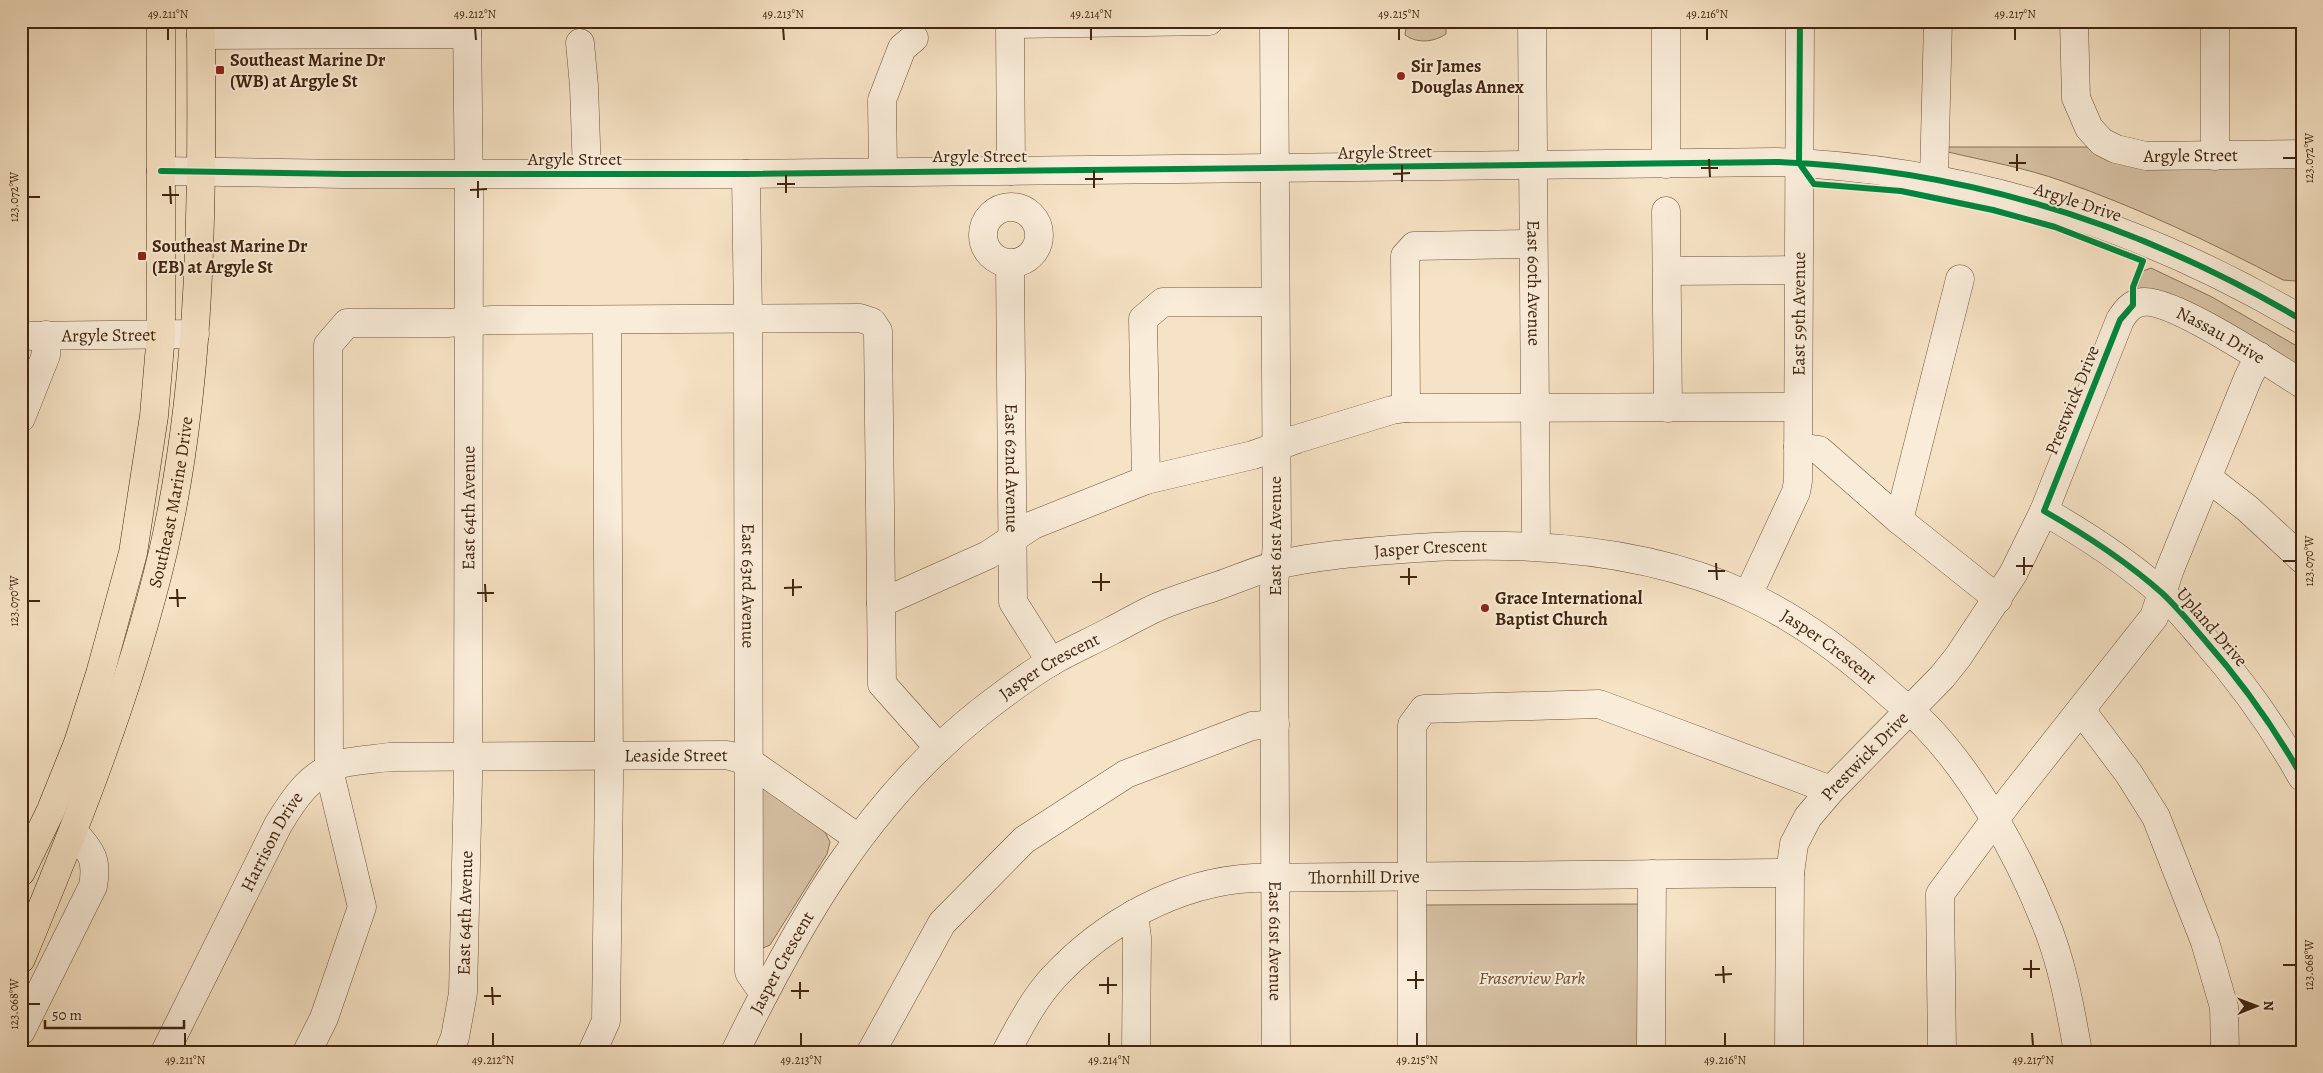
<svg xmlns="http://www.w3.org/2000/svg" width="2323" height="1073" font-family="Alegreya,serif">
  <rect width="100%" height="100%" fill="#f6e2c4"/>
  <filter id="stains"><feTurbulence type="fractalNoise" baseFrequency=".004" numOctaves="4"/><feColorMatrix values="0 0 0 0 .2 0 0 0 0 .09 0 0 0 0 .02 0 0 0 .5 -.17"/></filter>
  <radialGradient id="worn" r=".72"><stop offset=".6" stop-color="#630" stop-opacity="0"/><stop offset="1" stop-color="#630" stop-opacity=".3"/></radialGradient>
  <path fill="#d7c2a5" stroke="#8c745a" d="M1407 21H1444L1446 23V34C1434 42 1418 44 1405 35Z
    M1949 147H2094L2302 164V277L2295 281 2283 280C2212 243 2139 208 2062 181 2026 168 1986 161 1948 152Z
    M2151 268 2212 297 2302 349V372L2137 289 2143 271Z
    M765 789 773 791 825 832 830 842 827 854 770 945 763 948 759 946 762 790Z
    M1644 904 1643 1052H1422L1421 905Z"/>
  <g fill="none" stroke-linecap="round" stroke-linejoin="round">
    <defs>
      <g id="minor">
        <path d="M1010 21 1011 171"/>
        <path id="s1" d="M1274 21 1277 541 1274 588 1276 1052"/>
        <path id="s2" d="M1532 21 1536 546"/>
        <path id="s3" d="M2074 21 2076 98 2089 128 2102 142 2116 149 2146 156 2302 154"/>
        <path d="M2215 21V156"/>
        <path d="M1010 24 1209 21"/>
        <path d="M201 35 467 34"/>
        <path d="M580 43 584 86 587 173"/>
        <path d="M1666 164V21"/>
        <path d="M161 171 344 174H746L1777 162C1965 169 2140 224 2302 320"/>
        <path d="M883 171 882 100 902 48 914 38"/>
        <path id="s4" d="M746 174 748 319 749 972 764 994"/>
        <path d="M1934 178 1938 21"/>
        <circle cx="1011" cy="235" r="28"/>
        <path d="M1666 211 1668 408"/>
        <path id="s5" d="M1010 264 1013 602 1051 662"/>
        <path d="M1667 271 1798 270"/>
        <path id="s6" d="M21 336 195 334"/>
        <path d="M1406 408 1405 256 1414 246 1533 244"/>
        <path d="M21 418 46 355V335"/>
        <path d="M1798 447 1819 450 1899 520 1998 599"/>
        <path d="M2208 478 2248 509 2302 559"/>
        <path d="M1146 480 1143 319 1163 302H1274"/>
        <path d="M2044 511C2086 535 2126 561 2162 593 2177 607 2190 623 2203 638 2241 681 2274 727 2302 777"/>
        <path d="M1899 520 1960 279"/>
        <path id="s7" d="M1748 595 1796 492 1798 481 1800 21"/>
        <path d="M881 603 988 555 1033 525 1146 480 1253 455 1297 439 1392 410 1406 408 1797 407"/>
        <path d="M2081 710 2129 774 2156 817 2205 942 2224 1007 2225 1052"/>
        <path d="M1134 914 1137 938 1136 1052"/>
        <path d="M21 1031 93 886C98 859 91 852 74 832"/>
        <path id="s8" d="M165 1052 278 825C294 798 312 771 344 763 359 760 375 759 390 757L727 755 748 761 858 838"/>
        <path d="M307 1052 324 1018 362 907 329 770 328 345 347 323H447L492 320 860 318 872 322 878 331 882 684 939 748"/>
        <path id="s9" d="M449 1052 455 1037 463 993 468 779 469 197 467 21"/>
        <path d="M592 1052 606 1021 609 779 607 320"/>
        <path id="s10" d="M735 1052C798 923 865 804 979 713 1002 695 1028 675 1054 660 1072 650 1092 641 1111 631 1127 623 1143 613 1160 606 1179 598 1200 592 1220 585 1240 578 1260 569 1281 564 1316 556 1353 553 1389 550 1506 540 1641 545 1749 596 1798 619 1843 652 1884 689 1897 701 1912 712 1925 725 1974 775 2018 854 2044 919 2062 961 2070 1007 2078 1052"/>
        <path d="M871 1052 942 923 1024 840 1126 774 1252 726 1275 724"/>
        <path id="s11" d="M1006 1052C1020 1026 1033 1000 1053 978 1104 923 1177 882 1253 878L1790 873"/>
        <path d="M1412 1052V725L1424 709 1599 704 1831 790"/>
        <path d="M1651 1052 1652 874"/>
        <path id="s12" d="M1789 1052 1790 873 1794 844 1808 817 1831 790 1942 677 1958 657 2013 574 2044 511 2120 320C2125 312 2131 303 2143 302 2171 298 2274 366 2302 384"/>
        <path d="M1942 1052 1940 894 2011 798 2154 617 2170 569 2248 378 2259 356"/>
      </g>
      <g id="major">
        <path d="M21 872 51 810 78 743 100 674 133 553 154 416 161 334V21"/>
        <path id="s13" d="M21 959C76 826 130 692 163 552 203 378 202 198 201 21"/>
      </g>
    </defs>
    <use href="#minor" stroke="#6f543c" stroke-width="29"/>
    <use href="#major" stroke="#42250f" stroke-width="29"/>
    <use href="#minor" stroke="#f9ecd9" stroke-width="28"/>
    <use href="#major" stroke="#f6e2c4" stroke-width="28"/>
    <defs>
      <path id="cycleway" d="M1799 163 1814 184 1901 191 1993 210 2055 227 2143 261 2133 287V305L2120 320 2044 511C2086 535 2126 561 2162 593 2177 607 2190 623 2203 638 2241 681 2274 727 2302 777
        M1799 163 1800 21
        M161 171 344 174H746L1777 162C1965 169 2140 224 2302 320"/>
    </defs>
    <use href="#cycleway" stroke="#f9ecd9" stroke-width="9"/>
    <use href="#cycleway" stroke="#00873e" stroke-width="6"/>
  </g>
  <path fill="none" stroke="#42250f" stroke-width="2" d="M168 28V40M475 28 476 40M783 28 784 40M1091 28V40M1399 28V40M1707 28V40M2015 28V40M2017 154V171M2283 158H2296M1709 159 1710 177M2009 163H2026M1402 165V182M1701 168H1718M1094 170V188M1393 174 1410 173M786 175V193M1085 179H1103M478 181V198M777 184H795M170 186 171 204M470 190 487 189M162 195H179M28 197H40M2024 557V575M2283 561H2296M1716 563 1717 580M2016 566H2033M1409 568V585M1708 571H1725M1101 573V591M1400 577H1417M793 579V596M1092 582H1110M485 584 486 602M784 588 802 587M177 589 178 607M477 593H494M169 598H186M28 601H40M2031 960V978M2283 965H2296M1723 966 1724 983M2023 969H2040M1416 971V989M1715 975 1732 974M1108 977V994M1407 980H1424M800 982V999M1099 985H1117M492 987 493 1005M791 991H809M484 996H501M28 1004H40M185 1033V1046M493 1033V1046M801 1033V1046M1109 1033V1046M1417 1033V1046M1725 1033V1046M2032 1033 2033 1046"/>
  <g fill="#8f2418" stroke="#f9ecd9" stroke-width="2">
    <rect x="215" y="65" width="10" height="10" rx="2.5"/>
    <circle cx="1401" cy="76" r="5"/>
    <rect x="137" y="251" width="10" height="10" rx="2.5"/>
    <circle cx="1485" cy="608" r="5"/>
  </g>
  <g text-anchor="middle" stroke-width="4" stroke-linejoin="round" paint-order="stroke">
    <g font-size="18" font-weight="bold" fill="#42250f" stroke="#f9ecd9" text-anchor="start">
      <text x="230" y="66">Southeast Marine Dr<tspan x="230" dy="21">(WB) at Argyle St</tspan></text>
      <text x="1411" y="72">Sir James<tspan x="1411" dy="21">Douglas Annex</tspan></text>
      <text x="152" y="252">Southeast Marine Dr<tspan x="152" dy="21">(EB) at Argyle St</tspan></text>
      <text x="1495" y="604">Grace International<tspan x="1495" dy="21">Baptist Church</tspan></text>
    </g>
    <g font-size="18" fill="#42250f" stroke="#f9ecd9">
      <text transform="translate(1385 152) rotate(-1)" y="6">Argyle Street</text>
      <text dy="6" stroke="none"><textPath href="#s3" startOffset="220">Argyle Street</textPath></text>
      <text x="980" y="162">Argyle Street</text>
      <text x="575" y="165">Argyle Street</text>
      <text transform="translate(2078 202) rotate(18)" y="6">Argyle Drive</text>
      <text dy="6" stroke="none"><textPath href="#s2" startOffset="262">East 60th Avenue</textPath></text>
      <text dy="6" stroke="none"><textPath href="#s7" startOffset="292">East 59th Avenue</textPath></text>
      <text dy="6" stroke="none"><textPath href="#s6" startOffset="88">Argyle Street</textPath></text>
      <text dy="6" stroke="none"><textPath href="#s12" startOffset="949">Nassau Drive</textPath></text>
      <text transform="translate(2072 400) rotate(-68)" y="6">Prestwick Drive</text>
      <text dy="6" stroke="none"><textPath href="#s5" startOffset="204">East 62nd Avenue</textPath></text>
      <text dy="6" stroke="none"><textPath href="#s13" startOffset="482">Southeast Marine Drive</textPath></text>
      <text dy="6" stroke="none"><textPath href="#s9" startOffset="546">East 64th Avenue</textPath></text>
      <text transform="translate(1275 536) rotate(-90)" y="6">East 61st Avenue</text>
      <text dy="6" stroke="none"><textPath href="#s10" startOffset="911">Jasper Crescent</textPath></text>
      <text dy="6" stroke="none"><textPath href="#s4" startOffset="412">East 63rd Avenue</textPath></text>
      <text transform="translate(2212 627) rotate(49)" y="6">Upland Drive</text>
      <text dy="6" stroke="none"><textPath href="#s10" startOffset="1331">Jasper Crescent</textPath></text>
      <text dy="6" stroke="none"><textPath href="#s10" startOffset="506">Jasper Crescent</textPath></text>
      <text dy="6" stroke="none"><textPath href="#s8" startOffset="679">Leaside Street</textPath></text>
      <text dy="6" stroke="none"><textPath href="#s12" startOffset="322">Prestwick Drive</textPath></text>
      <text dy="6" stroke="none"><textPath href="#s8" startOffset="236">Harrison Drive</textPath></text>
      <text dy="6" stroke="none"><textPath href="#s11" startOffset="428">Thornhill Drive</textPath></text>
      <text dy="6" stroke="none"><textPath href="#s9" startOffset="141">East 64th Avenue</textPath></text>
      <text dy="6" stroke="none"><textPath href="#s1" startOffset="920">East 61st Avenue</textPath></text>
      <text dy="6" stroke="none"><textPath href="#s10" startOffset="101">Jasper Crescent</textPath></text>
    </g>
    <g font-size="18" font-style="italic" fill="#674c34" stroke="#f9ecd9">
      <text x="1532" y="984">Fraserview Park</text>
    </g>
  </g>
  <rect width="2323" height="1073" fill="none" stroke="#f6e2c4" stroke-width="55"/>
  <g transform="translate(2256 1006) rotate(89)" stroke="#f9ecd9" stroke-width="4" paint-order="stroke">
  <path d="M0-4L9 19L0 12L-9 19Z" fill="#42250f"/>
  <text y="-8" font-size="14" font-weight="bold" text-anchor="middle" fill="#42250f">N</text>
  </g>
  <path d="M45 1020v8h139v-8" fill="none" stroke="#42250f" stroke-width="2.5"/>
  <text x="52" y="1020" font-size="15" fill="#42250f" stroke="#f9ecd9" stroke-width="4" paint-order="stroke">50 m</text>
  <rect x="28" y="28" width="2268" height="1018" fill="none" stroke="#42250f" stroke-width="2"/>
  <g font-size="12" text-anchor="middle" fill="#42250f">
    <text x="168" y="18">49.211°N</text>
    <text x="475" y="18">49.212°N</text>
    <text x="783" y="18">49.213°N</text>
    <text x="1091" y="18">49.214°N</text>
    <text x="1399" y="18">49.215°N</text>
    <text x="1707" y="18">49.216°N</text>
    <text x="2015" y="18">49.217°N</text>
    <text transform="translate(2309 158) rotate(-90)" y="4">123.072°W</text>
    <text transform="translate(14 197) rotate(-90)" y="4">123.072°W</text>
    <text transform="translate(2309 561) rotate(-90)" y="4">123.070°W</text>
    <text transform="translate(14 601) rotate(-90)" y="4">123.070°W</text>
    <text transform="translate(2309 965) rotate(-90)" y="4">123.068°W</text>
    <text transform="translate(14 1004) rotate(-90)" y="4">123.068°W</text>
    <text x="185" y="1064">49.211°N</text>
    <text x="493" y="1064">49.212°N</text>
    <text x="801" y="1064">49.213°N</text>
    <text x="1109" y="1064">49.214°N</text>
    <text x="1417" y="1064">49.215°N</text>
    <text x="1725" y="1064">49.216°N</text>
    <text x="2033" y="1064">49.217°N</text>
  </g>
  <rect width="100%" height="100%" filter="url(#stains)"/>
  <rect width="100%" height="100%" fill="url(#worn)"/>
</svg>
